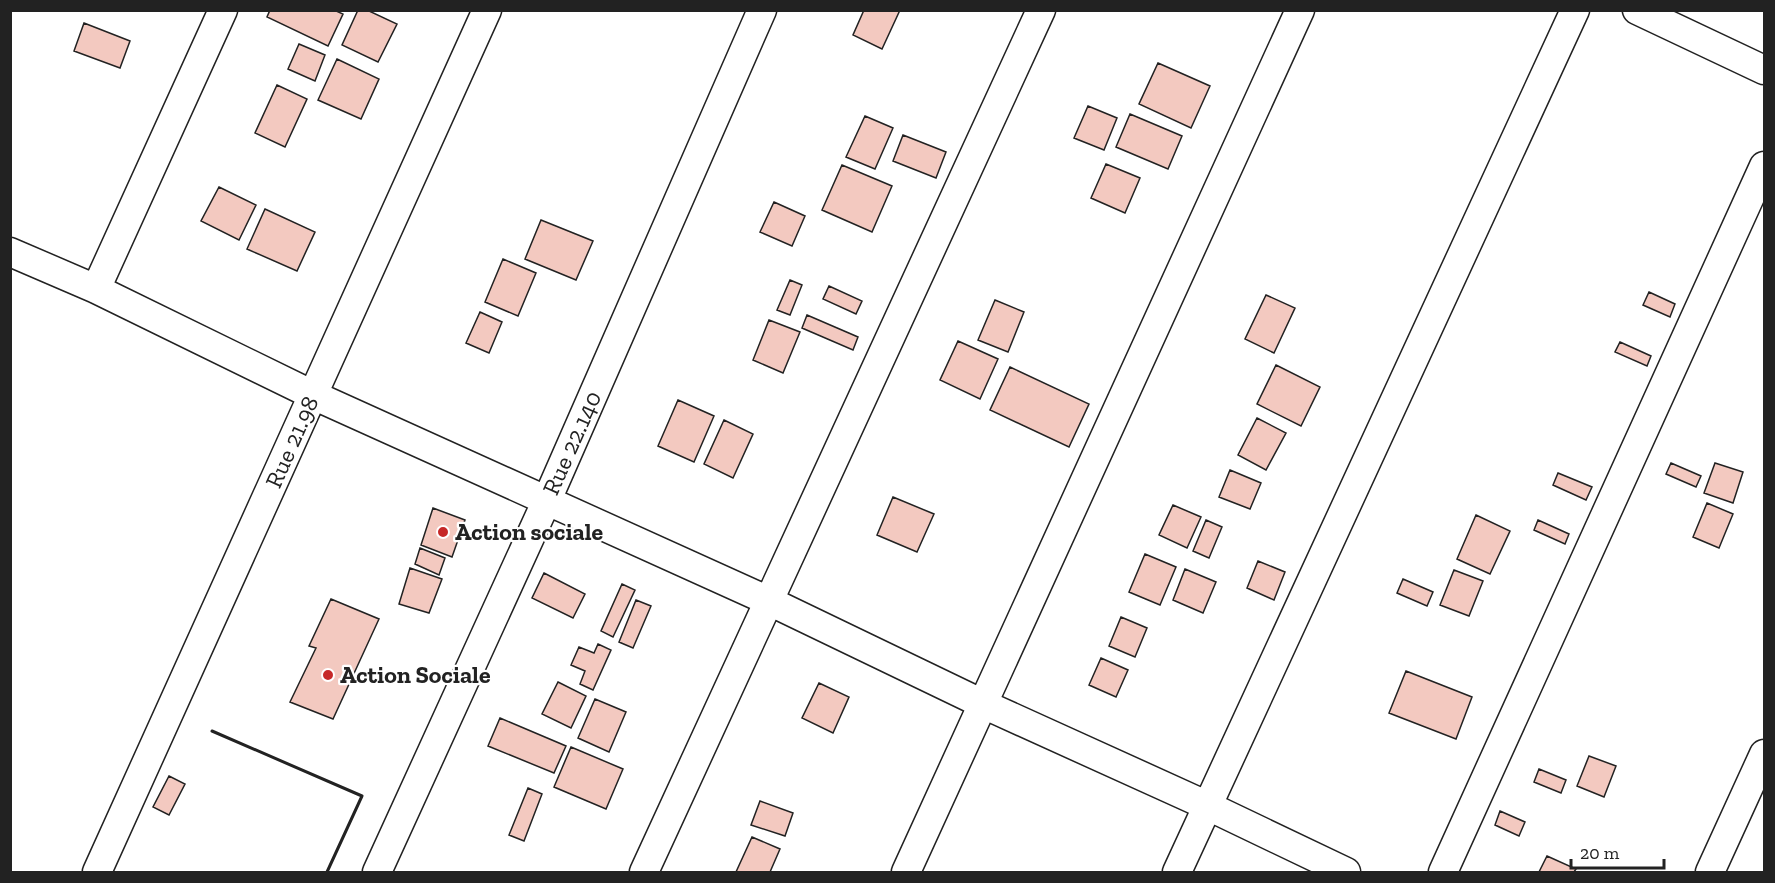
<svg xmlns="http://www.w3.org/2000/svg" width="1775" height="883" font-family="'Zilla Slab',serif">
  <rect width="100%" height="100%" fill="#fff"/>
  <path fill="#f3c9c0" stroke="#222" stroke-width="1.5" d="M270 10H334L343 14 328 46 267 17Z
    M358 10H367L397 24 378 62 342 45Z
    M864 10H900L882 49 853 35Z
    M84 23 130 41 120 68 74 51Z
    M299 44 325 55 315 81 288 69Z
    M337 59 379 79 361 119 318 100Z
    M1158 63 1210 86 1191 128 1139 104Z
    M277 85 307 99 285 147 255 133Z
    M1088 106 1117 118 1104 150 1074 138Z
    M1130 114 1182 136 1168 169 1116 147Z
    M865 116 893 128 875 169 846 157Z
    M903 135 946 152 936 178 893 161Z
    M1106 164 1140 178 1125 213 1091 198Z
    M842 165 892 186 872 232 822 210Z
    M219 187 256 205 239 240 201 221Z
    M774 202 805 216 792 246 760 232Z
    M265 209 315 232 297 271 247 249Z
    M541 220 593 241 576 280 525 259Z
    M503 259 536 273 518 316 485 302Z
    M790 280 802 285 790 315 777 310Z
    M829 286 862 301 856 314 823 299Z
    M1649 292 1675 304 1670 317 1643 305Z
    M1266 295 1295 308 1274 353 1245 339Z
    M995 300 1024 312 1008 352 978 340Z
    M480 312 502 322 489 353 466 343Z
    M807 315 858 337 853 350 802 328Z
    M769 320 800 332 783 373 753 360Z
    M958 341 998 359 980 399 940 380Z
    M1620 342 1651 356 1647 366 1615 352Z
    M1276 365 1320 387 1301 426 1257 404Z
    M1010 367 1089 404 1069 447 990 410Z
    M678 400 714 416 694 462 658 446Z
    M1257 418 1286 433 1266 470 1238 455Z
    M724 420 753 434 733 478 704 464Z
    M1671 463 1701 476 1696 487 1666 474Z
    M1715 463 1743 472 1733 503 1704 493Z
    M1230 470 1261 483 1250 509 1219 497Z
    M1558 473 1592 487 1586 500 1553 485Z
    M893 497 934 514 917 552 877 535Z
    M1707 503 1733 514 1719 548 1693 537Z
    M1173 505 1201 517 1187 548 1159 535Z
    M433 508 465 520 452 557 421 545Z
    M1476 515 1510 531 1490 574 1457 559Z
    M1206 520 1222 527 1209 558 1193 551Z
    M1538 520 1569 534 1565 544 1534 530Z
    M420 548 445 558 439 575 415 564Z
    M1145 554 1176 567 1160 605 1129 592Z
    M1258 561 1285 572 1274 600 1247 588Z
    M410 568 442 579 429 613 399 604Z
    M1185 569 1216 582 1203 613 1173 600Z
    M1454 570 1483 581 1469 616 1440 605Z
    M544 573 585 594 573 618 532 598Z
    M1403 579 1433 592 1427 606 1397 593Z
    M622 584 635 590 613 637 601 631Z
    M331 599 379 619 333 719 290 702 316 648 309 646Z
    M636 600 651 606 633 648 619 642Z
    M1121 617 1147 628 1135 657 1109 646Z
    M598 644 611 650 593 690 580 684 585 671 571 665 579 647 594 653Z
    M1101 658 1128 670 1116 697 1089 685Z
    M1406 671 1472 697 1456 739 1389 713Z
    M558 682 586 696 571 728 542 714Z
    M819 683 849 697 833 733 802 718Z
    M595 699 626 712 609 752 578 738Z
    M500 718 566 746 554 773 488 746Z
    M571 747 623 769 606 809 554 787Z
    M1589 756 1616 766 1604 797 1577 786Z
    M1539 769 1566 780 1561 793 1534 782Z
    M169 776 185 784 169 815 153 807Z
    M528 788 542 794 524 841 509 835Z
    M760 801 793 813 785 836 751 825Z
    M1500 811 1525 822 1519 836 1495 825Z
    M752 837 780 849 770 872H736Z
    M1547 856 1576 869 1574 872H1539Z"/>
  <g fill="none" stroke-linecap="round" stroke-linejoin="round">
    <defs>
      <path id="minor" d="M1637 10 1764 70
        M10 252 96 289 313 395 769 601 983 704 1208 806 1346 872
        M96 289 223 10
        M97 872 487 10
        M377 872 547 500 762 10
        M644 872 1041 10
        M906 872 1300 10
        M1177 872 1575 10
        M1443 872 1764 166
        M1710 872 1764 754"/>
    </defs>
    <use href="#minor" stroke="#222" stroke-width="31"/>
    <use href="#minor" stroke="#fff" stroke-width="28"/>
    <path stroke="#222" stroke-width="3" d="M212 731 362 796 327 872"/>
  </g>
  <g fill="#c62828" stroke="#fff" stroke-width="2">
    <circle cx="443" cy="532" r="6"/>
    <circle cx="328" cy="675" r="6"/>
  </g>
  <g text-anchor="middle" stroke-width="4.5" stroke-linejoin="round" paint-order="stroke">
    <g font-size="24" fill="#222" stroke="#fff">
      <text transform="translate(292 442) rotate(-66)" y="8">Rue 21.98</text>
      <text transform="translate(572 443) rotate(-66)" y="8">Rue 22.140</text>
    </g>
    <g font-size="24" font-weight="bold" fill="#222" stroke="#fff" text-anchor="start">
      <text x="455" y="540">Action sociale</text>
      <text x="340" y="683">Action Sociale</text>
    </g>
  </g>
  <rect width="1775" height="883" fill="none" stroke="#222222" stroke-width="24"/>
  <path d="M1571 859v9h93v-9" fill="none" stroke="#222222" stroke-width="3"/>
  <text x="1580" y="859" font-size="18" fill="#222222" stroke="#ffffff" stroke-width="4.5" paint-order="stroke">20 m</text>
</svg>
